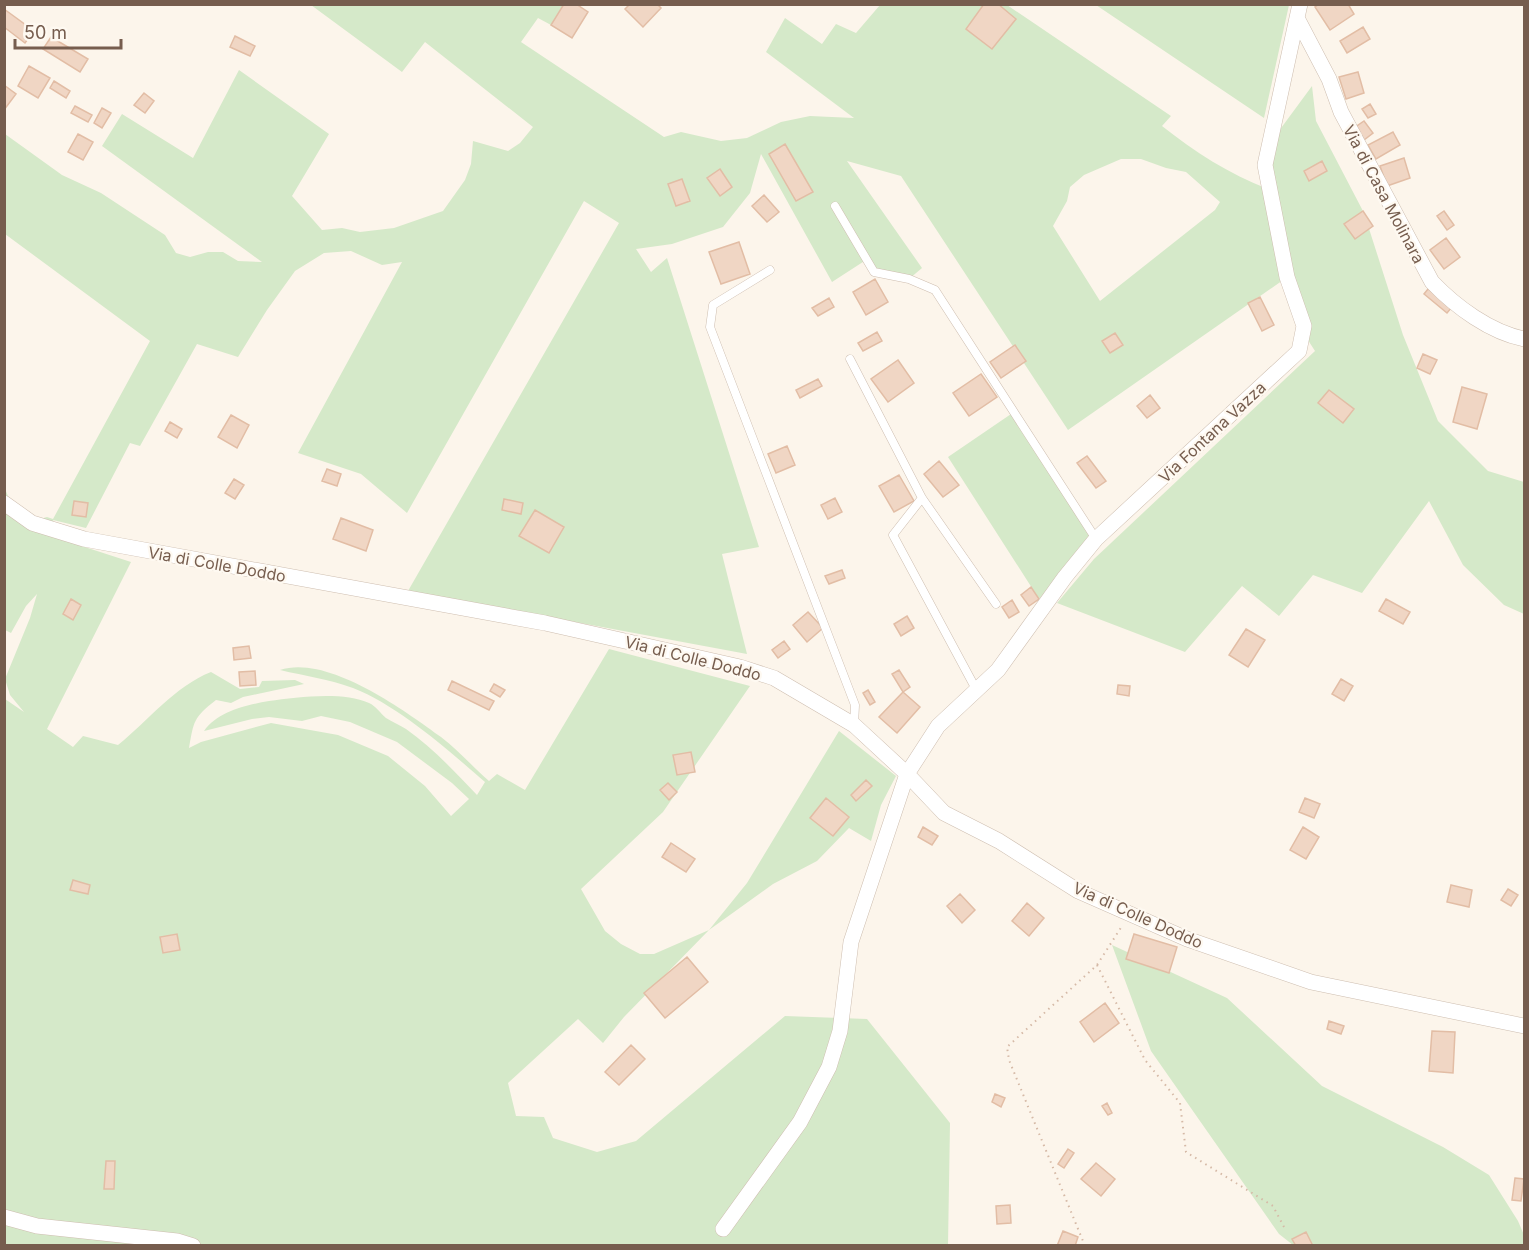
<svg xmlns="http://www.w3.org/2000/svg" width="1529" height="1250" font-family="Inter,sans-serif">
  <rect width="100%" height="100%" fill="#fcf5eb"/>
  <path fill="#d5e9c9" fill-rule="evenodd" d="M311 5H564L551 25 538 18 521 42 664 137 681 132 721 141 747 138 781 122 810 116 854 118 766 52 785 18 822 44 836 24 856 33 880 5H1007L1171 116 1162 126C1195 152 1229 174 1268 189L1273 139 1312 86 1316 121 1364 213 1403 335 1438 421 1488 471 1524 482V614L1504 605 1463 565 1429 501 1362 593 1313 575 1279 616 1242 586 1185 652 1057 603 1094 559 1315 351 1306 337 1286 278 1068 430 901 176 847 161 922 268 909 279 874 272 866 260 832 282 761 154 750 193 723 227 672 244 636 249 651 272 667 258 759 547 722 554 747 654 408 591 619 223 584 201 407 513 361 474 298 453 402 262 382 265 351 251 324 253 295 271 267 310 238 357 197 344 140 446 130 443 86 528 53 520 57 527V538L131 562 47 729 73 747 83 736 118 745C148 721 175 686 211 672L240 689 259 687 262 681 295 680 304 684 243 697 231 703 216 700C193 718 194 721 189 748L201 742 271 723 338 735 388 756 425 786 451 816 469 799 452 783 397 742 350 722 321 716 302 721 269 717 252 719 204 731C218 711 246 705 269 701 297 697 343 691 369 703 376 706 380 713 386 718 392 722 400 725 406 729 432 747 455 772 477 795L485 782C448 750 399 706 353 688 329 679 305 676 280 670 327 654 404 710 441 737 458 750 473 767 489 781L497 774 525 790 609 649 750 686 663 812 581 889 605 931 621 944 640 954H654L709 930 747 883 839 731 896 776 881 805 871 841 849 828 817 861 773 884 709 930 624 1017 603 1043 578 1019 508 1083 516 1116 544 1117 553 1138 597 1152 636 1141 785 1016 867 1019 950 1123 948 1245H5V699L24 712 10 695 5 679 30 618 37 594 26 606 11 633 5 630V489L11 503 40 519 47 517 53 519 150 341 5 234V134L62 175 101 193 165 235 176 253 190 257 208 252H223L238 261 262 262 102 146 122 114 193 158 239 70 329 134 292 196 322 230 342 228 360 232 394 228 443 211 465 180 471 164 473 141 508 151 520 143 533 127 425 42 402 72ZM1121 159H1141L1166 168 1186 172 1220 202 1215 210 1100 301 1053 226 1067 201 1070 187 1084 175Z
    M1096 5H1289L1264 118Z
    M1014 412 1094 535 1039 599 948 457Z
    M1112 945 1227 998 1322 1086 1443 1147 1489 1175 1518 1221 1524 1235V1245H1293L1279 1234 1151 1051Z"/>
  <path fill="#f0d6c4" stroke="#e2bda5" stroke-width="1.5" d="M564 4H576L588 12 572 38 551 25Z
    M630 4H657L661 8 643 27 625 9Z
    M984 4H998L1016 19 992 49 966 29Z
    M1319 4H1348L1354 14 1330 30 1315 7Z
    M4 9 34 31 25 43 4 27Z
    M1363 27 1370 39 1347 53 1340 41Z
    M235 36 255 46 250 56 230 47Z
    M51 37 88 59 80 72 43 49Z
    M29 66 50 78 38 98 18 86Z
    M1358 72 1364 93 1346 99 1339 77Z
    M54 81 70 91 66 98 50 88Z
    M4 85 16 94 4 110Z
    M144 93 154 101 145 113 134 105Z
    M1370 104 1376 114 1368 118 1362 109Z
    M75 106 92 115 88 122 71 113Z
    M102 108 111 113 102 128 94 123Z
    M1364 121 1373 133 1364 140 1354 128Z
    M1393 132 1400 145 1376 159 1368 145Z
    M78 134 93 142 83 160 68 152Z
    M785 144 813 192 796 201 769 154Z
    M1404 158 1410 178 1387 186 1380 166Z
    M1322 161 1327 171 1309 181 1304 171Z
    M720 169 732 187 720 196 707 178Z
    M682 179 690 201 676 206 668 184Z
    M764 195 779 212 767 222 752 206Z
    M1363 211 1373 226 1355 239 1344 224Z
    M1444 211 1454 225 1447 230 1437 216Z
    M1446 238 1460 257 1444 269 1430 250Z
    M739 242 750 274 721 284 709 252Z
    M875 279 888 302 866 315 853 292Z
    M1428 289 1452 307 1447 313 1424 294Z
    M1260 297 1274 325 1262 331 1248 303Z
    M829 298 834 307 818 316 812 308Z
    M877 332 882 341 863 351 858 343Z
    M1115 333 1123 345 1110 353 1102 341Z
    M1015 345 1026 361 1001 378 990 362Z
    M1423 354 1437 360 1430 374 1417 368Z
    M898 360 914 383 888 402 871 379Z
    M981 374 997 397 969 416 953 393Z
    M818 379 822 386 800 398 796 390Z
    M1462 387 1487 394 1477 429 1453 422Z
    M1329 390 1354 409 1343 423 1318 403Z
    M1150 395 1160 408 1147 418 1137 406Z
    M231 415 249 425 237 448 218 437Z
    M170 422 182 429 177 438 165 431Z
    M787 446 795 465 776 473 768 454Z
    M1087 456 1106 481 1096 488 1077 463Z
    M939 461 959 485 943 497 924 474Z
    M327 469 341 474 337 486 322 481Z
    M899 475 914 501 894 512 879 486Z
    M234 479 244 485 235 499 225 493Z
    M835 498 842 512 828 519 821 505Z
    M504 499 523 503 521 514 502 510Z
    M74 501 88 503 86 517 72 515Z
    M535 510 564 527 549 553 519 536Z
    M341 518 373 530 366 551 333 539Z
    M842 570 845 578 829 584 825 576Z
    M1031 587 1039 599 1029 606 1021 595Z
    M71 599 81 605 73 620 63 614Z
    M1386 599 1410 612 1403 624 1379 611Z
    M1012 600 1019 612 1009 618 1002 607Z
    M808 612 823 628 807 642 793 625Z
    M907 616 914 628 901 636 894 624Z
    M1246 629 1265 640 1248 667 1229 655Z
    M784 641 790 649 778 658 772 650Z
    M249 646 251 658 234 660 233 648Z
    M899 670 910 687 903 692 892 674Z
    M255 671 256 685 240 686 239 672Z
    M1341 679 1353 686 1344 701 1332 694Z
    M452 681 494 701 489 710 448 690Z
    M494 684 505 690 500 697 490 691Z
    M1118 685 1130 686 1129 696 1117 694Z
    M868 690 875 702 870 705 863 693Z
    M903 692 920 707 897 733 879 717Z
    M691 752 695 772 677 775 673 755Z
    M866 780 872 786 856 801 851 795Z
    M668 783 677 792 669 800 660 790Z
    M826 798 849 817 833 836 810 818Z
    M1305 798 1320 804 1314 818 1299 812Z
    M923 827 938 836 932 845 918 837Z
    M1303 827 1319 837 1306 859 1290 850Z
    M671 843 695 859 686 872 662 857Z
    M73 880 90 885 88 894 70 890Z
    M1451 885 1472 890 1469 907 1447 902Z
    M1508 889 1518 895 1511 906 1501 900Z
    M960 894 975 910 962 923 947 906Z
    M1027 903 1044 918 1029 936 1012 921Z
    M177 934 180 950 163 953 160 937Z
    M1134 934 1177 947 1169 973 1126 959Z
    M687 957 708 982 665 1018 644 993Z
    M1105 1003 1119 1023 1094 1042 1080 1022Z
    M1329 1021 1344 1026 1341 1034 1327 1029Z
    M1432 1031 1455 1032 1453 1073 1429 1071Z
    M631 1045 645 1059 619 1085 605 1072Z
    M995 1094 1005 1098 1001 1107 992 1102Z
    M1107 1103 1112 1113 1108 1115 1102 1106Z
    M1068 1149 1074 1153 1064 1168 1058 1164Z
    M106 1161H115L114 1189H104Z
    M1096 1163 1115 1179 1101 1196 1081 1179Z
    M1515 1178 1524 1179 1521 1201 1512 1200Z
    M1010 1205 1011 1223 997 1224 996 1206Z
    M1063 1231 1078 1237 1075 1246H1057Z
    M1306 1232 1313 1246H1296L1292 1239Z"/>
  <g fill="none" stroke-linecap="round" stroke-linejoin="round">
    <defs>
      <path id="service" d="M835 206 874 272 909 279 935 290 1096 539
        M770 270 713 305 710 327 855 705 854 725
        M850 359 922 498 996 604
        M922 498 893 535 977 691"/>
      <path id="minor" d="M1297 18 1329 79 1341 112 1432 282C1456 307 1490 332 1524 339
        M4 503 32 523 84 539 545 623 740 667 774 678 854 725 907 774 944 813 999 841 1078 891 1187 939 1311 982 1524 1026
        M4 1217 37 1226 177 1241 193 1246
        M723 1229 800 1122 829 1067 840 1031 851 942 907 774 938 726 998 670 1065 577 1096 539 1299 351 1304 326 1287 277 1265 165 1300 4"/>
    </defs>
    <use href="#service" stroke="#cebeb0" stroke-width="9"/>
    <use href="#minor" stroke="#cebeb0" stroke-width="16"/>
    <path stroke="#d5b9a6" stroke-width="2" stroke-dasharray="1.5 4.5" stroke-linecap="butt" d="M1097 965 1145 1060 1180 1103 1186 1152 1273 1206 1284 1227
      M1085 1246 1009 1060 1007 1047 1097 965 1122 926"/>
    <use href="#service" stroke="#fff" stroke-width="8"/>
    <use href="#minor" stroke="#fff" stroke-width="15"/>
  </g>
  <g text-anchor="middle" stroke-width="4.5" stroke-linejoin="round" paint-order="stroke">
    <g font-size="16" fill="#765d4e" stroke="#fef9f1">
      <text transform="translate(1384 194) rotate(62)" y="6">Via di Casa Molinara</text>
      <text transform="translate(1212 432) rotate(-43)" y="6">Via Fontana Vazza</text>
      <text transform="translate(217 564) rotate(10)" y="6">Via di Colle Doddo</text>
      <text transform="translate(693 658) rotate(14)" y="6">Via di Colle Doddo</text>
      <text transform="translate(1138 915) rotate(24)" y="6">Via di Colle Doddo</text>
    </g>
  </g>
  <rect width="1529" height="1250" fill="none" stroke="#765d4e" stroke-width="12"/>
  <path d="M15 39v9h106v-9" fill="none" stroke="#765d4e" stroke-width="3"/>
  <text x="24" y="39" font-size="18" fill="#765d4e" stroke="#fef9f1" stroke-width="4.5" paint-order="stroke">50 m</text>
</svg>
